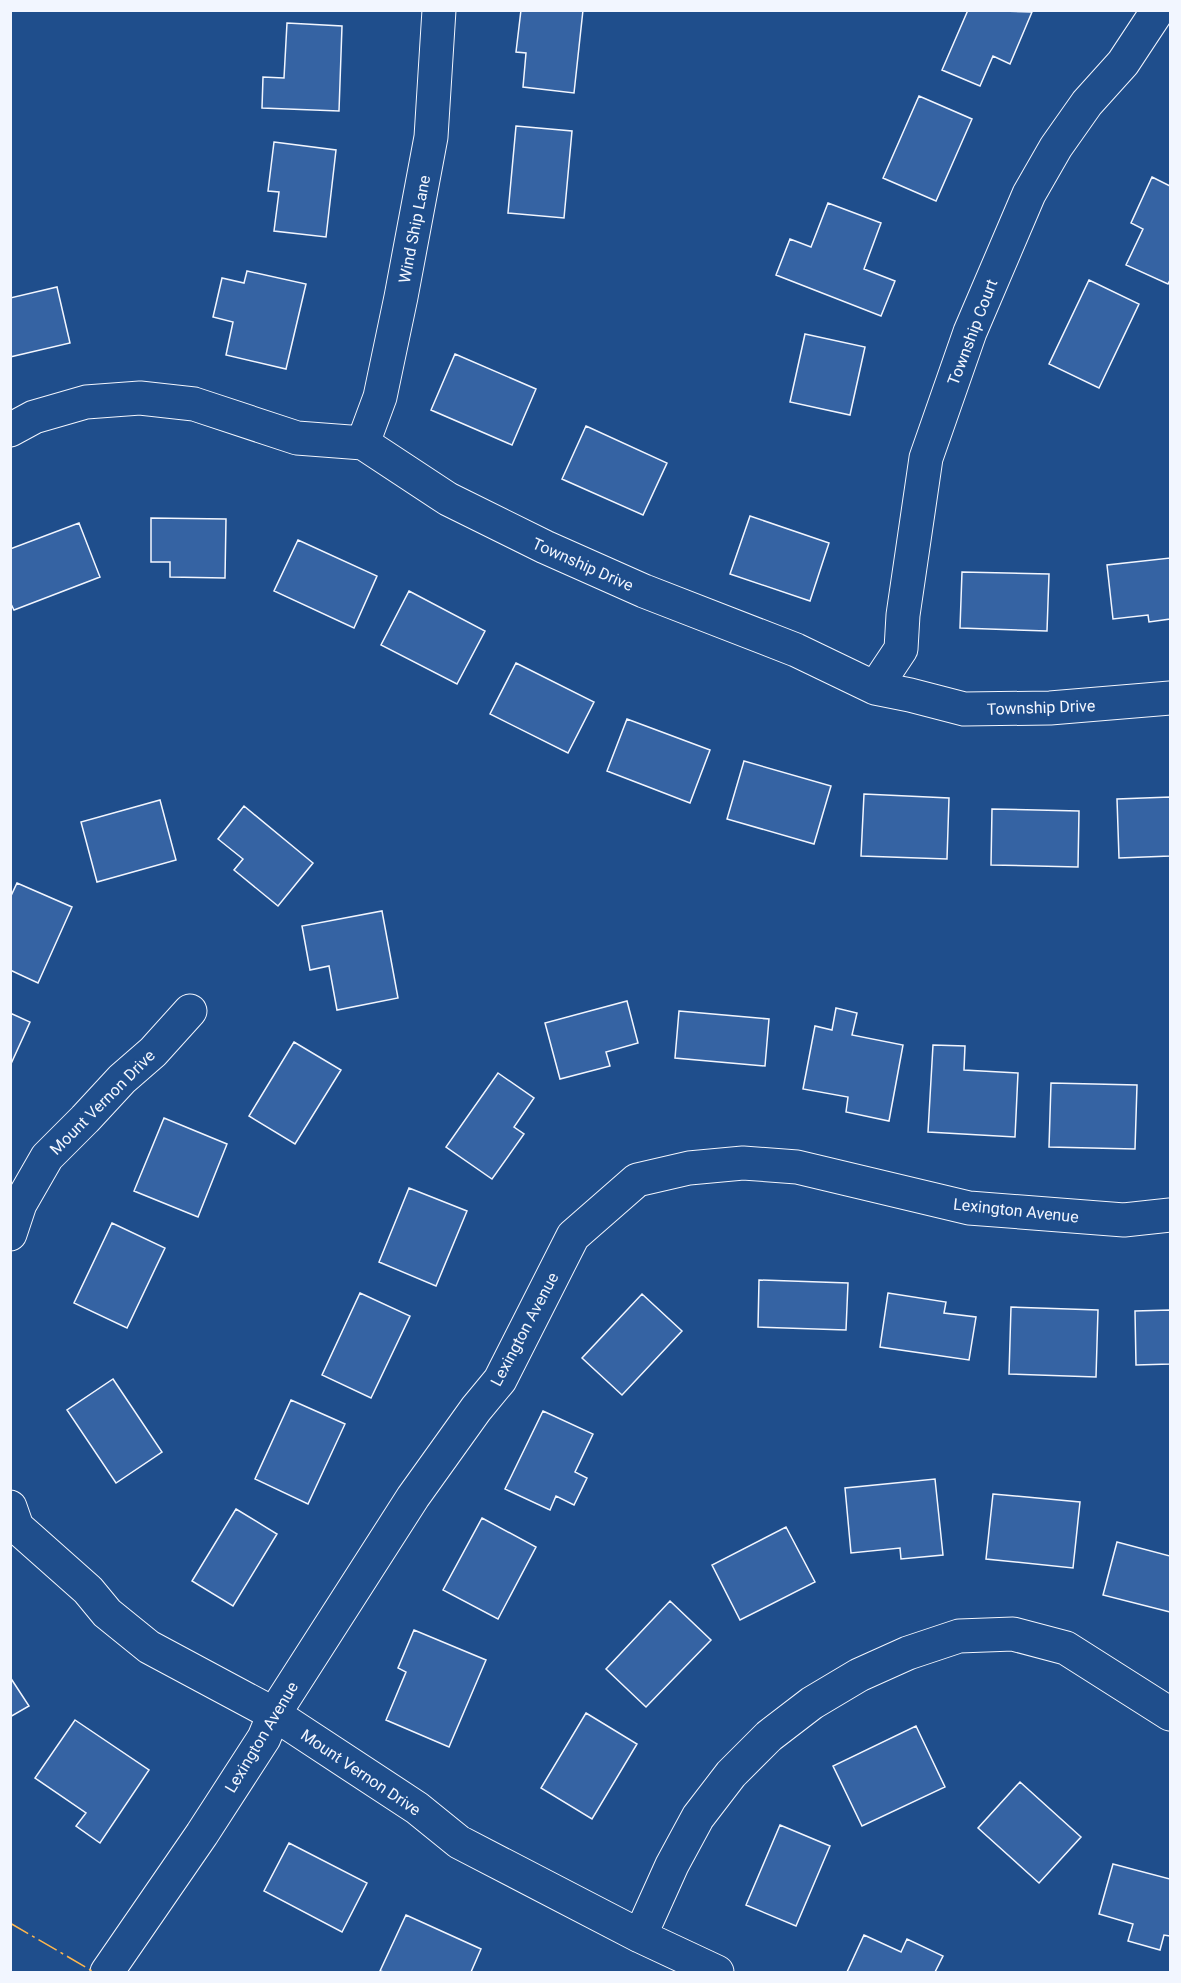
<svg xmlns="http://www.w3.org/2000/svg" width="1181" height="1983" font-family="Roboto,sans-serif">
  <rect width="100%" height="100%" fill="#1f4e8c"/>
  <path fill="#3563a3" stroke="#f2f6ff" stroke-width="1.5" d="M521 10H583L574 93 523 87 526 53 516 52Z
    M968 10 1032 12 1010 64 993 56 980 86 942 70Z
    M287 23 342 26 339 111 262 108 263 77 284 78Z
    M919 96 972 119 936 201 883 178Z
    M516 126 572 131 564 218 508 213Z
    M274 142 336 150 326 237 274 231 279 192 268 191Z
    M1152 177 1170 186V280L1168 284 1126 265 1143 229 1131 223Z
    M828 203 881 223 864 269 895 281 881 316 776 275 790 239 811 247Z
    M247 271 306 284 286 369 226 355 233 322 213 317 222 278 244 283Z
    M1089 280 1139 304 1099 388 1049 364Z
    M57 287 70 343 10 357V298Z
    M805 334 865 347 850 415 790 402Z
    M455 354 536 389 512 445 431 410Z
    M586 426 667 463 643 515 562 479Z
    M750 516 829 543 810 601 730 574Z
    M151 518 226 519 225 578 170 577V562H151Z
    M79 523 100 577 14 610 10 602V549Z
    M298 540 377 576 354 628 274 591Z
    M1170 558V619L1149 622 1148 615 1113 619 1107 565Z
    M962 572 1049 574 1047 631 960 628Z
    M409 591 485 631 457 684 381 645Z
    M516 663 594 702 568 753 490 714Z
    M627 719 710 750 690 803 607 771Z
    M744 761 831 786 814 844 727 819Z
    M864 794 949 798 947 859 861 856Z
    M1170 797V856L1119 858 1117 799Z
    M160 800 176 860 97 882 81 822Z
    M244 806 313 863 278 906 234 870 243 859 218 839Z
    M992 809 1079 811 1078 867 991 865Z
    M17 883 72 907 38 983 10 970V898Z
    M382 911 398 998 337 1010 329 966 310 970 302 926Z
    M627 1001 638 1043 606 1052 610 1066 560 1079 545 1023Z
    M836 1008 857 1013 852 1035 903 1045 889 1121 846 1112 848 1097 803 1089 815 1026 832 1030Z
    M679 1011 769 1019 765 1066 675 1058Z
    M10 1013 30 1022 10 1066Z
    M294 1042 341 1070 295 1144 249 1116Z
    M933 1045 965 1046 964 1070 1018 1073 1015 1137 928 1132Z
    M498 1073 534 1098 514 1127 524 1134 492 1179 446 1147Z
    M1051 1083 1137 1085 1135 1149 1049 1147Z
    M164 1118 227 1144 198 1217 134 1191Z
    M409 1188 467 1211 436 1286 379 1262Z
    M112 1223 165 1248 127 1328 74 1303Z
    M759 1280 848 1283 846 1330 758 1327Z
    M360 1293 410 1316 371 1398 322 1375Z
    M888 1293 946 1302 944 1313 976 1317 969 1360 880 1347Z
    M642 1294 682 1331 622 1395 582 1358Z
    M1011 1307 1098 1310 1096 1377 1009 1374Z
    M1170 1310V1364L1136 1365 1135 1311Z
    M113 1379 162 1452 116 1483 67 1410Z
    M291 1400 345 1424 308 1504 255 1479Z
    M543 1411 593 1434 575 1472 587 1478 574 1505 556 1496 550 1510 505 1489Z
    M935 1479 943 1555 901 1559 900 1548 851 1553 845 1488Z
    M993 1494 1080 1502 1073 1568 986 1559Z
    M236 1509 277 1534 233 1606 192 1581Z
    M482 1518 536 1547 498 1619 443 1590Z
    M786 1527 815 1582 740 1620 712 1565Z
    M1117 1542 1170 1556V1612L1103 1595Z
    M670 1601 711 1640 646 1707 606 1669Z
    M414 1630 486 1660 449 1747 386 1720 406 1672 398 1668Z
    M10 1677 29 1706 10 1717Z
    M586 1713 637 1744 592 1819 541 1788Z
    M75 1720 149 1770 100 1843 76 1826 86 1813 35 1778Z
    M916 1726 945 1787 862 1826 833 1766Z
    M1020 1782 1081 1837 1039 1883 978 1828Z
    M780 1825 830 1846 796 1926 746 1905Z
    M289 1843 367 1883 342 1932 264 1891Z
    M1113 1864 1170 1879V1936L1164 1935 1160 1950 1128 1941 1133 1924 1099 1914Z
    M406 1915 481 1949 471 1972H384L380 1971Z
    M864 1935 901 1952 907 1939 943 1956 935 1972H847Z"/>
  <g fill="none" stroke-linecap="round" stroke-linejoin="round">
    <defs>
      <path id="minor" d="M10 430 34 417 86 402 140 398 194 404 297 438 363 443 448 499 545 547 644 591 796 650 875 688 910 695 964 709 1050 708 1170 698
        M363 443 380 397 401 297 431 137 439 10
        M875 688 901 649 903 615 926 458 970 332 1029 194 1056 147 1087 103 1123 63 1158 10
        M10 1234 20 1204 47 1157 85 1119 122 1079 153 1052 190 1011
        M10 1507 17 1527 88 1590 107 1613 149 1647 274 1714 417 1808 459 1842 640 1936 717 1972
        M640 1936 672 1865 698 1817 731 1774 769 1736 812 1703 859 1675 908 1653 959 1636 1013 1634 1066 1648 1170 1714
        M107 1972 202 1834 264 1738 274 1714 413 1497 476 1409 500 1380 573 1236 637 1180 689 1168 743 1163 797 1167 969 1208 1124 1220 1170 1215"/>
    </defs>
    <use href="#minor" stroke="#f2f6ff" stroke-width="35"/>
    <use href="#minor" stroke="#1f4e8c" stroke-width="33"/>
    <path stroke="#ffb74d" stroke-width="1.5" stroke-dasharray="21 4.5 3 4.5" stroke-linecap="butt" d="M10 1923 94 1972"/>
  </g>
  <g text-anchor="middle" stroke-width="4.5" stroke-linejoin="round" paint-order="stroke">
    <g font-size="16" fill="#f2f6ff" stroke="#1f4e8c">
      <text transform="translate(414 229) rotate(-79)" y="6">Wind Ship Lane</text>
      <text transform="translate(972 332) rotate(-69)" y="6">Township Court</text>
      <text transform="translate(583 564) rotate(24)" y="6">Township Drive</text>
      <text transform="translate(1041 707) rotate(-2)" y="6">Township Drive</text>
      <text transform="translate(102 1102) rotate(-45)" y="6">Mount Vernon Drive</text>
      <text transform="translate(1016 1210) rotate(6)" y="6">Lexington Avenue</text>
      <text transform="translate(524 1329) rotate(-62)" y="6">Lexington Avenue</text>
      <text transform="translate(261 1737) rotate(-59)" y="6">Lexington Avenue</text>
      <text transform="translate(361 1772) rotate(34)" y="6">Mount Vernon Drive</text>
    </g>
  </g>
  <rect width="1181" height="1983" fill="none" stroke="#f2f6ff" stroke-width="24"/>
</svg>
